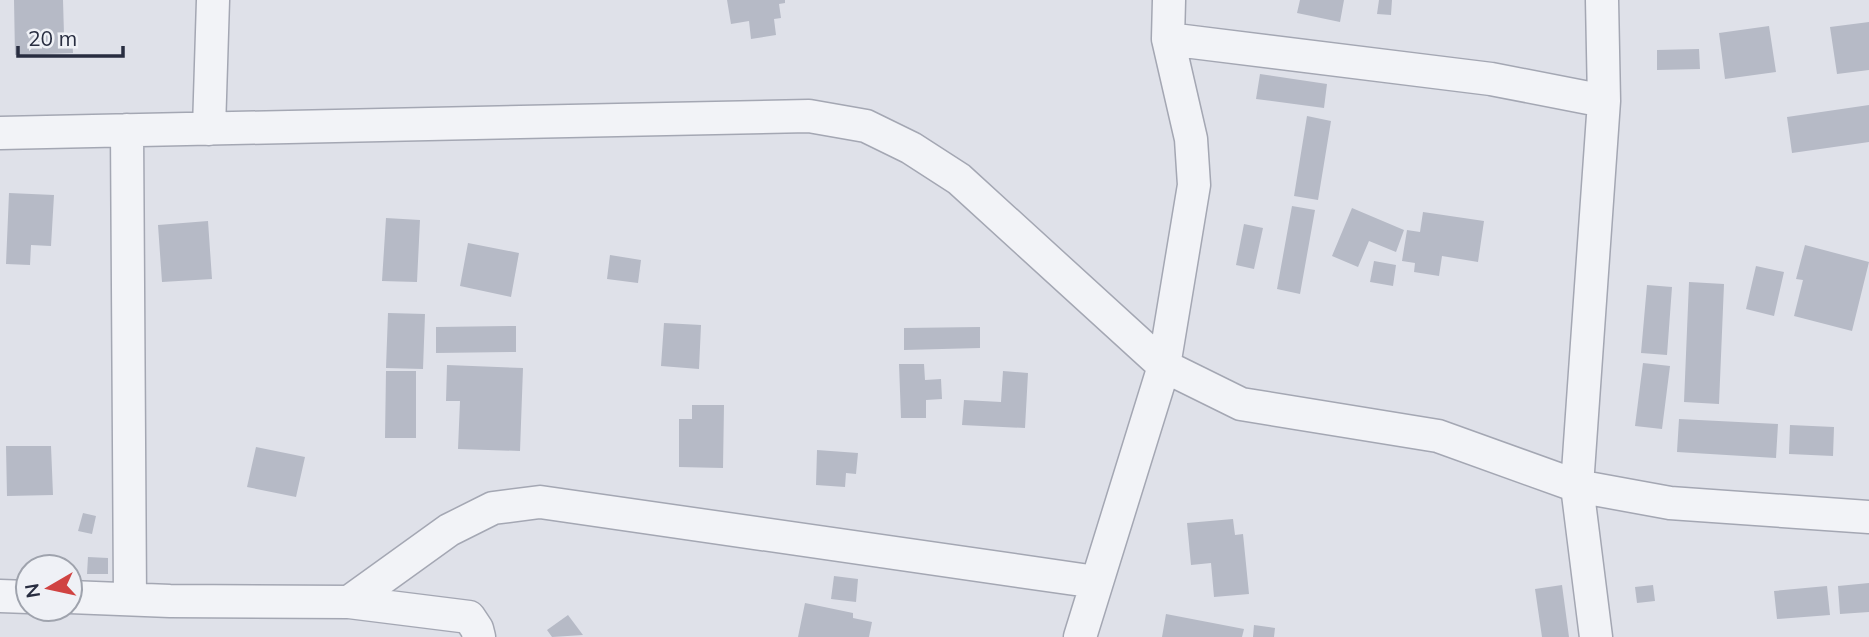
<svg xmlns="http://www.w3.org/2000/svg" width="1869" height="637" font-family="Mulish,sans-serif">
  <rect width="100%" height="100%" fill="#dfe1e9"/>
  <path fill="#b6bac6" d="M14 0H63L64 35H72L73 53 15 55Z
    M727 0H785V3L779 4 781 18 774 19 776 35 751 39 749 21 731 24Z
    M1300 0H1344L1340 22 1297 13Z
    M1379 0H1392L1391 15 1377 14Z
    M1869 22V70L1837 74 1830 27Z
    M1769 26 1776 72 1725 79 1719 33Z
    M1699 49 1700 69 1657 70V50Z
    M1260 74 1327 84 1324 108 1256 99Z
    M1869 105V142L1792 153 1787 117Z
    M1307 116 1331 121 1318 200 1294 196Z
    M9 193 54 195 51 246 31 245 30 265 6 264Z
    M1292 206 1315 210 1300 294 1277 289Z
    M1352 208 1404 230 1396 252 1369 241 1358 267 1332 256Z
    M1423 212 1484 221 1478 262 1442 256 1439 276 1414 272 1415 263 1402 261 1407 230 1420 232Z
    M386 218 420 220 417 282 382 281Z
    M208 221 212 279 162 282 158 225Z
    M1244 224 1263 228 1254 269 1236 265Z
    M468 243 519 253 511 297 460 286Z
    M1805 245 1869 262 1852 331 1794 316 1803 280 1796 279Z
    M610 255 641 260 638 283 607 279Z
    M1374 261 1396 265 1393 286 1370 282Z
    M1756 266 1784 272 1774 316 1746 309Z
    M1689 282 1724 284 1719 404 1684 402Z
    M1647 285 1672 287 1667 355 1641 353Z
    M388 313 425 314 423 369 386 368Z
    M664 323 701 325 699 369 661 366Z
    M516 326V352L436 353V327Z
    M980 327V348L904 350V328Z
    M1643 363 1670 366 1662 429 1635 426Z
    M899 364H924L925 380 941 379 942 399 926 400V418H901Z
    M447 365 523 368 520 451 458 449 460 401H446Z
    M386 371H416V438H385Z
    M1003 371 1028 373 1025 428 962 425 964 400 1001 402Z
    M692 405H724L723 468 679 467V419H692Z
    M1679 419 1778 424 1776 458 1677 452Z
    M1790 425 1834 427 1833 456 1789 454Z
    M6 446H51L53 495 7 496Z
    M256 447 305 457 296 497 247 487Z
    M817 450 858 453 856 474 846 473 845 487 816 485Z
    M83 513 96 516 92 534 78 531Z
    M1233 519 1235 535 1243 534 1249 594 1214 597 1211 563 1191 565 1187 523Z
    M88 557 108 558V574H87Z
    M834 576 858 579 856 602 831 599Z
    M1869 583V612L1840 614 1838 586Z
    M1562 585 1569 637H1542L1535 589Z
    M1653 585 1655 601 1637 603 1635 587Z
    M1827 586 1830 615 1777 619 1774 591Z
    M805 603 853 613V618L872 622 869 637H798Z
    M1166 614 1244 629 1242 637H1162Z
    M568 615 583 635 552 637 547 630Z
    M1254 625 1275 628 1274 637H1253Z"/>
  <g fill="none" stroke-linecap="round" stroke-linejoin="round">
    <defs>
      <path id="minor" d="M1602 0 1604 101
        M1168 39 1491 79 1604 101 1577 486 1596 637
        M209 129 213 0
        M127 130 130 598
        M0 133 809 116 866 126 911 148 959 179 1164 366 1241 404 1438 436 1577 486 1670 503 1869 517
        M0 596 28 597
        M70 597 170 601 349 602 469 617 477 629 479 637
        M349 602 449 530 493 508 540 502 1096 582
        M1080 637 1164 366 1194 185 1191 139 1168 39 1169 0"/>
    </defs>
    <use href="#minor" stroke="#a4a7b3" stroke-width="35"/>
    <use href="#minor" stroke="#f2f3f7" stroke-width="32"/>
  </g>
  <g transform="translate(49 588) rotate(261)"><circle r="33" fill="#eff1f6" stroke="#9fa3ad" stroke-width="2"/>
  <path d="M0-5L12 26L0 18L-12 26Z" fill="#d04342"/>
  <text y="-10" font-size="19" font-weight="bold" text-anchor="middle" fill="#282d40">N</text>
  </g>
  <path d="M18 46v10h105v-10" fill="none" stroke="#282d40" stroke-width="3.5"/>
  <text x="28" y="46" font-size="21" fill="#282d40" stroke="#eff1f6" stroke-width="5" paint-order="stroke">20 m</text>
</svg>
